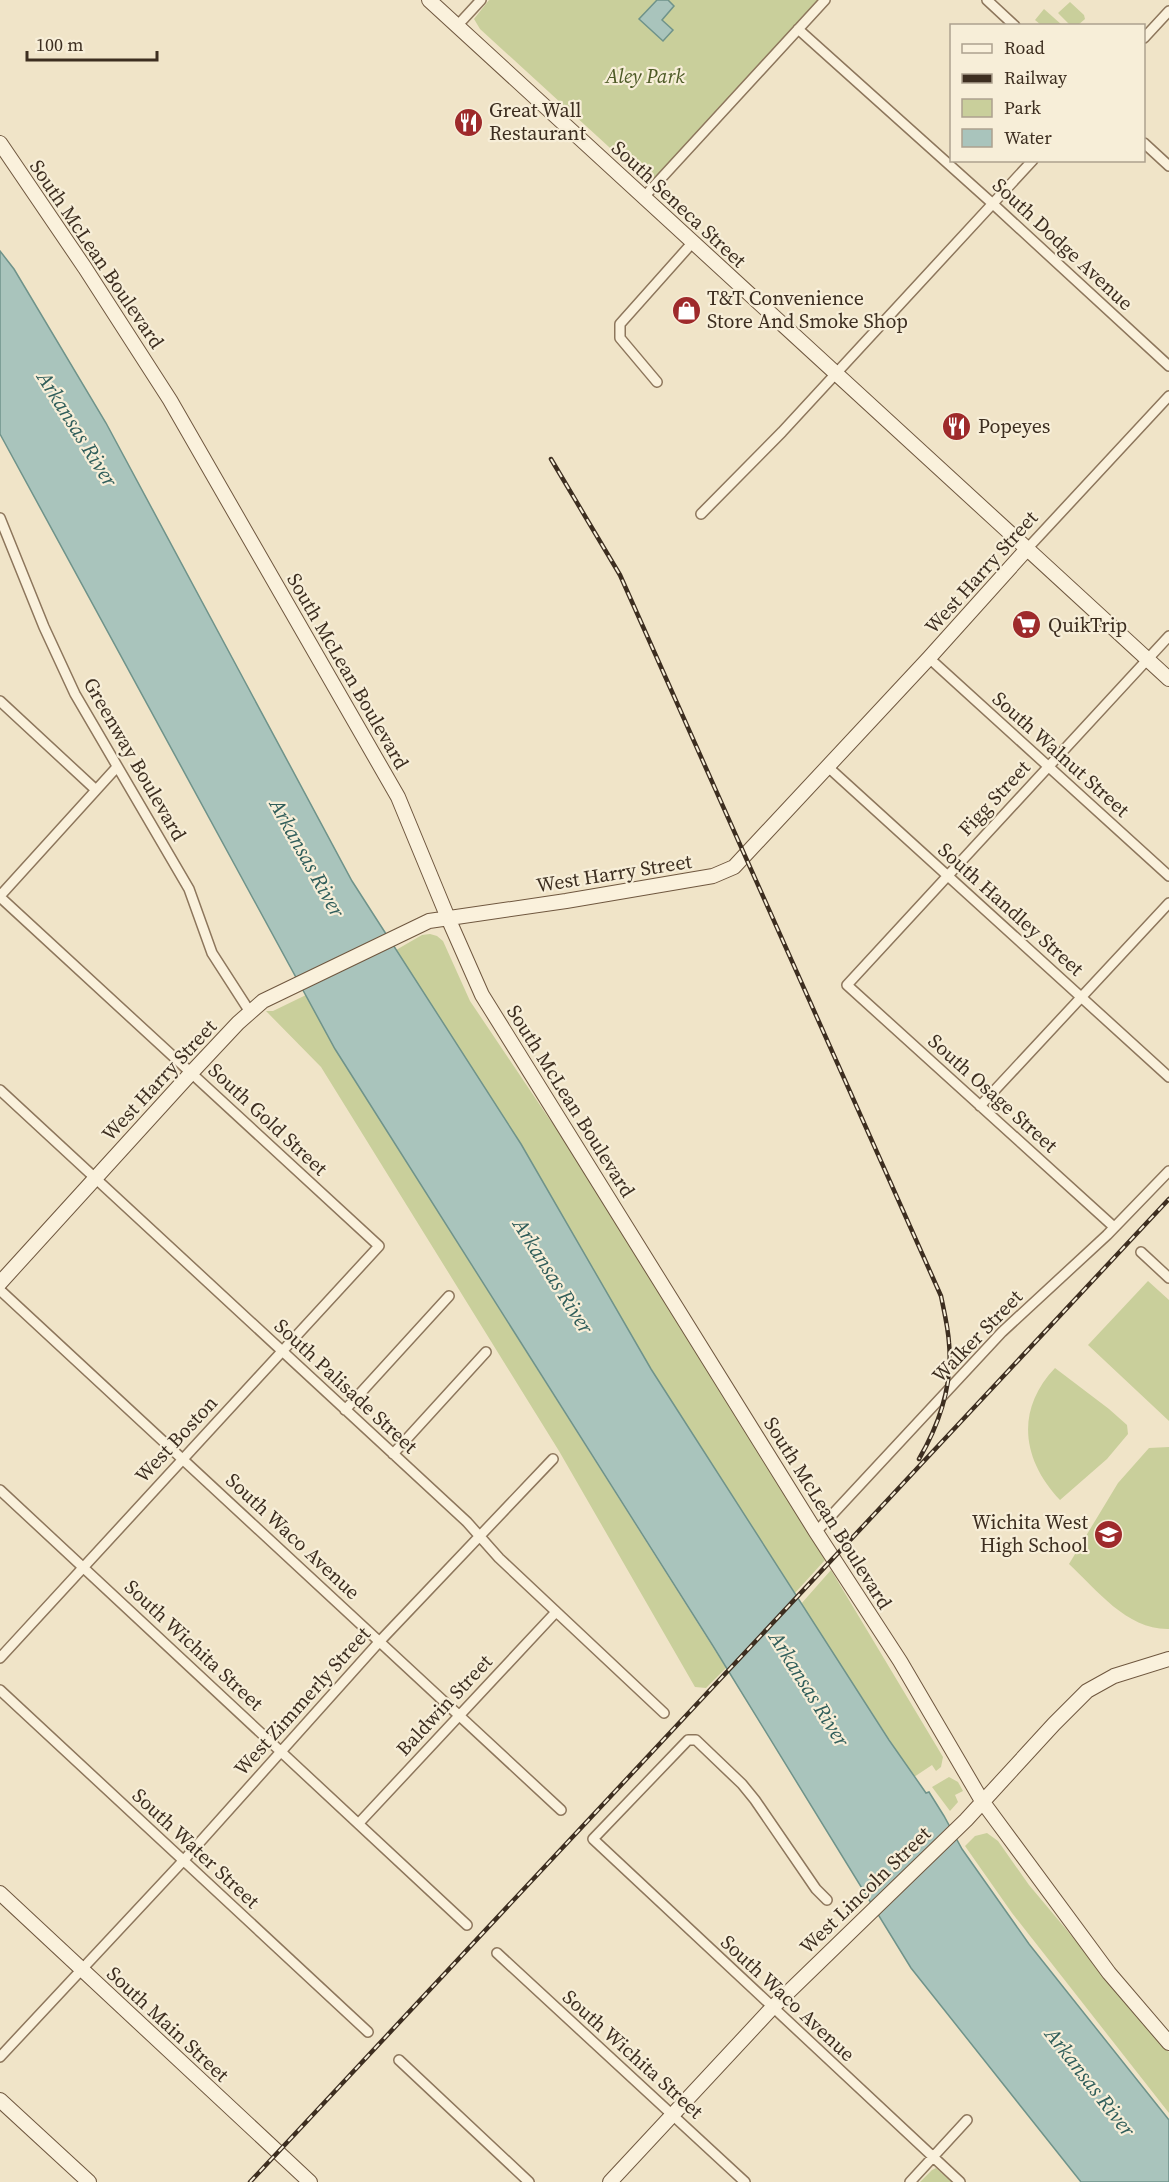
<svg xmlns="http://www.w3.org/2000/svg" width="1169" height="2182" font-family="'Source Serif 4',serif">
  <rect width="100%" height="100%" fill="#f0e4c8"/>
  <path fill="#c9cf9b" d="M489 0H818L657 176 648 180H645L480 29 474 19Z
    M1070 2 1084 15 1085 19 1078 25H1070L1058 13Z
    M1044 9 1062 25H1041L1035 20Z
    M430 934 437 936 443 941 470 1001 550 1120 561 1134 825 1560 795 1593 651 1369 521 1144 396 950 422 935Z
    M306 995 335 1049 726 1668 706 1688 695 1687 559 1451 321 1067 266 1011H273Z
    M1148 1281 1169 1300V1421L1088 1345Z
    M1055 1368 1109 1409 1127 1425 1128 1434 1107 1459 1060 1500C1022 1460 1015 1410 1055 1368Z
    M1169 1447V1629C1127 1630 1097 1590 1069 1564L1118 1483 1149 1448Z
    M831 1570 943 1757 941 1767 936 1771 932 1765 914 1777 801 1604Z
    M949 1777 958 1782 963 1791 955 1795 958 1802 950 1811 932 1787Z
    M987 1833 998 1841 1029 1885 1169 2052V2113L1012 1913 965 1846 975 1836Z
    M936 2168 952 2182H920L932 2170Z"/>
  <path fill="#a9c4bc" stroke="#6f938a" stroke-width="1.5" d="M657 0H668L674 6 662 20 673 30 663 41 639 19Z
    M0 251 14 269 106 423 352 881 521 1144 651 1369 889 1740 926 1793 929 1792 944 1816 962 1849 1029 1944 1169 2120V2182H1081L911 1968 713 1646 335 1049 0 434Z"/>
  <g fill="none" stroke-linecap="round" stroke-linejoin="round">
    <defs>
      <path id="street" d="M987 0 1015 26
        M457 26 481 0
        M798 29 993 204 1169 366
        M1144 38 1169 11
        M1144 143 1169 166
        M644 197 825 0
        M657 382 620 338V324L693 242
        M701 514 782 432 1033 160
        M0 518 44 627 75 694 189 889 212 953 250 1012
        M1026 550 1169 396
        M929 658 1169 876
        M0 701 96 790
        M828 767 1169 1077
        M0 896 117 767
        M0 897 379 1246 0 1658
        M0 1090 467 1522 499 1558 664 1713
        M980 1106 1169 903
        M1114 1227 847 985 1169 636
        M1141 1252 1169 1278
        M0 1290 561 1810
        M345 1410 449 1296
        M393 1454 486 1352
        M0 1490 467 1925
        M816 1532 1002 1332 1107 1235 1169 1171
        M0 1690 368 2032
        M359 1823 556 1612
        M827 1900 816 1889 755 1800 742 1784 696 1740H688L593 1839 960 2182
        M497 1953 745 2182
        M0 2057 183 1861 380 1641 553 1459
        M399 2060 529 2182
        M910 2182 967 2120"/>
      <path id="secondary" d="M429 0 1169 679
        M0 143 85 268 170 400 398 797 448 918 482 995 816 1532 900 1661 982 1801 1109 1973 1169 2043
        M0 1283 192 1072 238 1023 263 1001 429 921 566 901 713 876 734 867 929 658 1026 550
        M0 1893 310 2182
        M0 2100 89 2182
        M610 2182 772 2008 966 1820 1054 1724 1087 1691 1114 1676 1169 1659"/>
    </defs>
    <use href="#street" stroke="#8d765c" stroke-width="12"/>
    <use href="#secondary" stroke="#6f573f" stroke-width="16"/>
    <use href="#street" stroke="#faf1dc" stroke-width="9"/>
    <use href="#secondary" stroke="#faf1dc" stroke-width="14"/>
    <defs>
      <path id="rail" d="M551 459 620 575 941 1296C944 1311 948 1327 949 1343 953 1385 940 1423 919 1459
        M250 2182 1169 1199"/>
    </defs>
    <use href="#rail" stroke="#3d2e20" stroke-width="4.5"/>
    <use href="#rail" stroke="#f7eed8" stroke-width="2" stroke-dasharray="7" stroke-linecap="butt"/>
  </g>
  <defs>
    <symbol id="restaurant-disc" viewBox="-11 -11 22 22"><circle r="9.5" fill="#9e2a2b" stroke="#f7eed8"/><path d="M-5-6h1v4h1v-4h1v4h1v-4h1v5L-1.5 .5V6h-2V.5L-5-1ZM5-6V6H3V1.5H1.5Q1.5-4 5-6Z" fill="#fff"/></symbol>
    <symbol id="shop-disc" viewBox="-11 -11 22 22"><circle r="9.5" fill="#9e2a2b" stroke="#f7eed8"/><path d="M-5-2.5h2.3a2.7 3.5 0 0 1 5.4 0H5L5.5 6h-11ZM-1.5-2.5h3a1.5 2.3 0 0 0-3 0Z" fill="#fff"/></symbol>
    <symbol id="supermarket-disc" viewBox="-11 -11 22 22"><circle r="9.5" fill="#9e2a2b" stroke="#f7eed8"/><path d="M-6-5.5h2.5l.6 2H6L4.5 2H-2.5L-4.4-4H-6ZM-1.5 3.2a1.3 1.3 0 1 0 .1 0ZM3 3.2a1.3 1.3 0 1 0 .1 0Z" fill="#fff"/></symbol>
    <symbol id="school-disc" viewBox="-11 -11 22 22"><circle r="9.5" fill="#9e2a2b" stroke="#f7eed8"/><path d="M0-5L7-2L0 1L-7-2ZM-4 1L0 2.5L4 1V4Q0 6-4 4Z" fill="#fff"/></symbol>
  </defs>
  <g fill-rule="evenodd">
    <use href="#restaurant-disc" x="452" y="106" width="33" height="33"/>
    <use href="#shop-disc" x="670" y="294" width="33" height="33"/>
    <use href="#restaurant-disc" x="940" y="410" width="33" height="33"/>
    <use href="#supermarket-disc" x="1010" y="608" width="33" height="33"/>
    <use href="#school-disc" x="1092" y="1518" width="33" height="33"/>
  </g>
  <g text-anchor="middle" stroke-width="4.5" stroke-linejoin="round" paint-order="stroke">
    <g font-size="20" font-style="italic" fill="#4d5a26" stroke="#f7eed8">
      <text x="645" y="83">Aley Park</text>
    </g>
    <g font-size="20" fill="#3d2e20" stroke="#f7eed8" text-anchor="start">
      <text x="489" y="117">Great Wall<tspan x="489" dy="23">Restaurant</tspan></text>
      <text x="707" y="305">T&amp;T Convenience<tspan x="707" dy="23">Store And Smoke Shop</tspan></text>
      <text x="978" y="433">Popeyes</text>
      <text x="1048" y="632">QuikTrip</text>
      <text x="1088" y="1529" text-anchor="end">Wichita West<tspan x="1088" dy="23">High School</tspan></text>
    </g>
    <g font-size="20" fill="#3d2e20" stroke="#f7eed8">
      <text transform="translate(679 204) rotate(43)" y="7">South Seneca Street</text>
      <text transform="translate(1063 244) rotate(43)" y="7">South Dodge Avenue</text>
      <text transform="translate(97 254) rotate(56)" y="7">South McLean Boulevard</text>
      <text transform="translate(981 572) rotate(-48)" y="7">West Harry Street</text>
      <text transform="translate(348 671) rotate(60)" y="7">South McLean Boulevard</text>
      <text transform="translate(1061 754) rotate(42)" y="7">South Walnut Street</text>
      <text transform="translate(135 759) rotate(60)" y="7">Greenway Boulevard</text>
      <text transform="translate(994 798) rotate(-47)" y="7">Figg Street</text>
      <text transform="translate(614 873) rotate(-9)" y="7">West Harry Street</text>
      <text transform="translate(1011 909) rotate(42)" y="7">South Handley Street</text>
      <text transform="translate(159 1080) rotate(-47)" y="7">West Harry Street</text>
      <text transform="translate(993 1093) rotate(42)" y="7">South Osage Street</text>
      <text transform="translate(571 1101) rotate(58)" y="7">South McLean Boulevard</text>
      <text transform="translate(268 1119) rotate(43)" y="7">South Gold Street</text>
      <text transform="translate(977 1336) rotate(-46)" y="7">Walker Street</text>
      <text transform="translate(346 1386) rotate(43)" y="7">South Palisade Street</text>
      <text transform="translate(176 1439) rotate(-47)" y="7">West Boston</text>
      <text transform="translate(828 1513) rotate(58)" y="7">South McLean Boulevard</text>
      <text transform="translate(293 1536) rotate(43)" y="7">South Waco Avenue</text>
      <text transform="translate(194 1645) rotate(43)" y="7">South Wichita Street</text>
      <text transform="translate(302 1701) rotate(-48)" y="7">West Zimmerly Street</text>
      <text transform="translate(444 1705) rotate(-47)" y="7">Baldwin Street</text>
      <text transform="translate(196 1848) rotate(43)" y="7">South Water Street</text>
      <text transform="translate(865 1890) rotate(-44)" y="7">West Lincoln Street</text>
      <text transform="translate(788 1998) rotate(43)" y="7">South Waco Avenue</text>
      <text transform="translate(168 2024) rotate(43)" y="7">South Main Street</text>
      <text transform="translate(633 2054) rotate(42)" y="7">South Wichita Street</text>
    </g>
    <g font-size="21" font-style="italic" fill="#2f5d5a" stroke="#f7eed8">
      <text transform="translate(77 429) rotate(58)" y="7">Arkansas River</text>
      <text transform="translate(307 858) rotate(61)" y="7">Arkansas River</text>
      <text transform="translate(553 1276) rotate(58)" y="7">Arkansas River</text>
      <text transform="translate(809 1689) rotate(58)" y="7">Arkansas River</text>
      <text transform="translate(1090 2082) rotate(52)" y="7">Arkansas River</text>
    </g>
  </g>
  <rect x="950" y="24" width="195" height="138" fill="#f7eed8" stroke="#ada18e" stroke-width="1.5"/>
  <rect x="962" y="44" width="30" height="9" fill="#faf1dc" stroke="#ada18e" stroke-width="1.5"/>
  <text x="1004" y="54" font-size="18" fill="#3d2e20">Road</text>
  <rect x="962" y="74" width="30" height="9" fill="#3d2e20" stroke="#ada18e" stroke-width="1.5"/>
  <text x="1004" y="84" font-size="18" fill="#3d2e20">Railway</text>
  <rect x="962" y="99" width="30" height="18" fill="#c9cf9b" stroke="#ada18e" stroke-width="1.5"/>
  <text x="1004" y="114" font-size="18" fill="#3d2e20">Park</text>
  <rect x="962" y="129" width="30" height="18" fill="#a9c4bc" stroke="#ada18e" stroke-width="1.5"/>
  <text x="1004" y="144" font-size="18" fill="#3d2e20">Water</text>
  <path d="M27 51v9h130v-9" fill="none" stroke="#3d2e20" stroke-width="3"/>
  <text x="36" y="51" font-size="18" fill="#3d2e20" stroke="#f7eed8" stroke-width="4.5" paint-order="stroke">100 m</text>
</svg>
